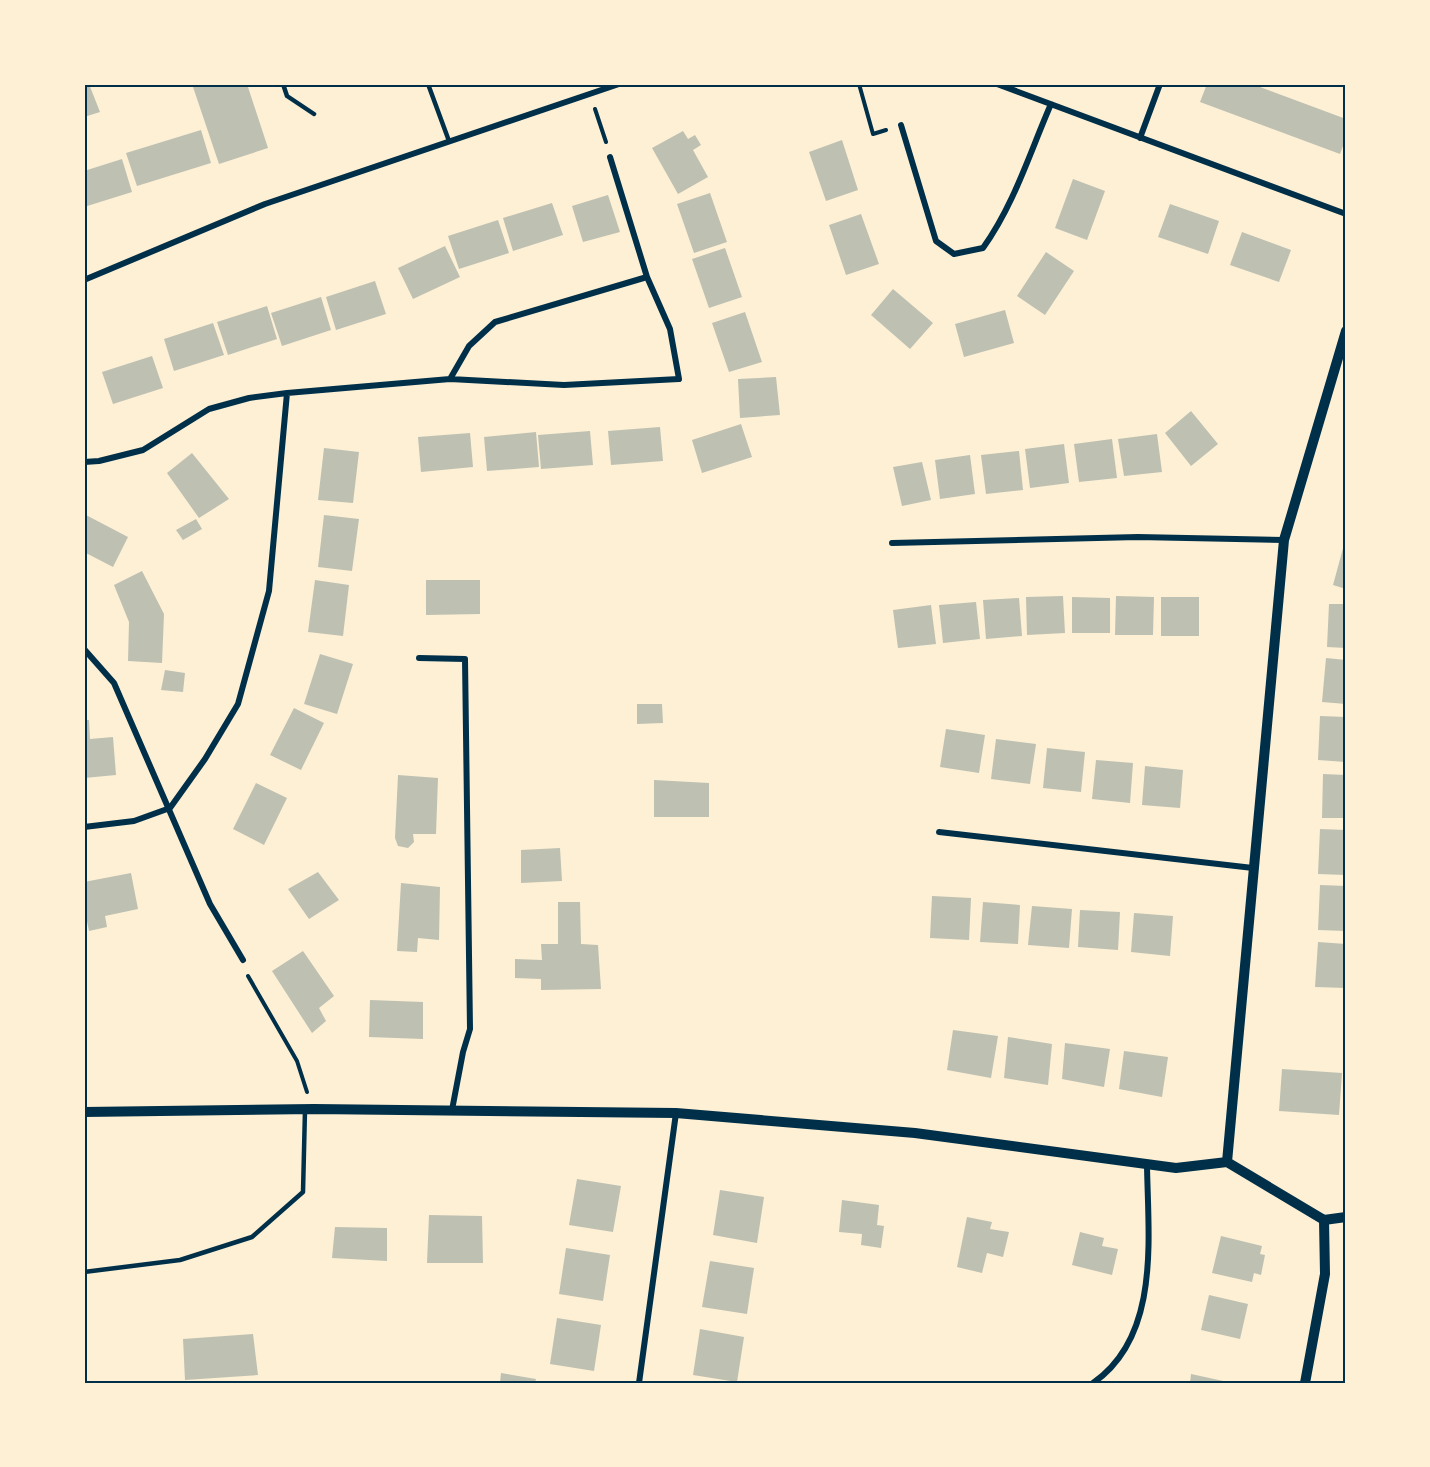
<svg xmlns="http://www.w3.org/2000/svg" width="1430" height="1467" font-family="'IBM Plex Sans',sans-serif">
  <rect width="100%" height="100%" fill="#fdf0d5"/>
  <path fill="#bec0b2" d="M84 84H89L100 112 84 117Z
    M192 84H247L268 148 219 164Z
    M1207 84H1252L1346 119V138L1340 154 1200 102Z
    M201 130 211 163 137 186 126 153Z
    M683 131 688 139 695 135 701 145 693 150 708 177 678 194 652 148Z
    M842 140 858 190 826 201 809 152Z
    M122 159 132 192 84 207V171Z
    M1073 179 1105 191 1087 240 1055 228Z
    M710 193 727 242 694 253 677 204Z
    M608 195 620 232 583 242 572 206Z
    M552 203 563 235 513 251 503 218Z
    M1170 204 1219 221 1208 254 1158 237Z
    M861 214 879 264 846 275 829 225Z
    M498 220 509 253 459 269 448 236Z
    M1242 232 1291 250 1279 282 1230 265Z
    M445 246 460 277 413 299 398 268Z
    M725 248 742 297 709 308 692 259Z
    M1046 252 1074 271 1045 315 1017 296Z
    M375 281 386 314 336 330 326 297Z
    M893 289 933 323 910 349 871 315Z
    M321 297 331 330 282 346 271 313Z
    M267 306 277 339 228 355 217 322Z
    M1005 310 1014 343 964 357 955 324Z
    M745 312 762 362 729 372 712 323Z
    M213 323 224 355 174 371 164 339Z
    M152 356 163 388 113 404 102 372Z
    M776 377 780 415 740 418 738 379Z
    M1191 411 1218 444 1191 466 1165 433Z
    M741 424 752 457 702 473 692 440Z
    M660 427 663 461 611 465 608 431Z
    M590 431 593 465 541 469 538 435Z
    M536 432 539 467 487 471 484 437Z
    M470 433 473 467 421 472 418 437Z
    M1157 434 1162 472 1124 476 1118 439Z
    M1112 439 1117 478 1079 482 1074 444Z
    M1064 444 1069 483 1030 488 1025 449Z
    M324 448 359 452 353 503 318 500Z
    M1019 451 1023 490 986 494 981 455Z
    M192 453 229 499 199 518 167 473Z
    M970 455 975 494 940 499 935 460Z
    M922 462 931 500 902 506 893 467Z
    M84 514 128 537 113 567 84 552Z
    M324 515 359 519 352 571 318 567Z
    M196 519 202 529 183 540 176 530Z
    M1345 541H1346V589L1333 585Z
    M142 571 164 614 162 663 128 661 129 622 114 585Z
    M315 580 349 585 343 636 308 632Z
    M426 580H480V614L426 615Z
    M1063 596 1065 633 1027 635 1026 597Z
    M1116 596 1154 597 1153 635H1115Z
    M1072 597 1110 598V633H1072Z
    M1161 597H1199V636H1161Z
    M1019 598 1022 636 986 639 983 600Z
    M976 602 980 639 943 643 939 605Z
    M1329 604H1346V648L1327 647Z
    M931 605 936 644 898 648 893 610Z
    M320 654 353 664 337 714 304 704Z
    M1326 658 1346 660V704L1322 702Z
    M165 670 185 673 183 692 161 690Z
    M637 704H662L663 723 637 724Z
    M294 708 324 723 301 770 270 755Z
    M1320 716 1346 717V762L1318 760Z
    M84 720H89L90 739 113 737 116 775 84 778Z
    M946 729 985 735 979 773 940 767Z
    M996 739 1036 744 1030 784 991 779Z
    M1047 748 1085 752 1081 792 1043 788Z
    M1096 760 1133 763 1130 803 1092 799Z
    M1145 766 1183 770 1180 808 1142 805Z
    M1323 774 1346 775V818H1322Z
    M398 775 438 778 436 834H413L414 842 408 848 398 846 395 838Z
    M654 780 709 783V817H654Z
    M256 783 287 798 264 845 233 829Z
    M1320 829 1346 830V875L1318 874Z
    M560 848 562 881 521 883V850Z
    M318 872 339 900 309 919 288 889Z
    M131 873 138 909 105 916 107 927 89 931 84 907V882Z
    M401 883 440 887 439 940 418 938 417 952 397 951Z
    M1320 885 1346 886V931L1318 930Z
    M932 896 971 898 969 940 930 938Z
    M558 902H580L581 944 598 945 601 989 541 990V979L515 978V959L542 960 541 944H558Z
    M983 902 1020 905 1018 944 980 942Z
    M1032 906 1072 909 1069 948 1028 945Z
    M1080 910 1120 912 1118 950 1078 947Z
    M1134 913 1173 916 1170 956 1131 952Z
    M1318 942 1346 944V988L1315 987Z
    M303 951 334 996 319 1008 326 1021 312 1033 272 971Z
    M370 1000 423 1002V1039L369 1037Z
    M953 1030 998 1036 991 1078 947 1070Z
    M1008 1037 1052 1044 1048 1085 1004 1078Z
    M1065 1043 1110 1049 1104 1087 1062 1079Z
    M1124 1051 1168 1057 1162 1097 1119 1089Z
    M1282 1069 1342 1073 1339 1115 1279 1111Z
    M577 1179 621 1186 613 1232 569 1225Z
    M720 1190 764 1197 757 1243 713 1235Z
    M842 1200 879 1205 877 1225 884 1226 881 1248 861 1245 862 1234 839 1232Z
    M429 1215 482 1216 483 1263H427Z
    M967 1217 992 1222 990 1229 1009 1232 1003 1257 987 1253 982 1273 957 1267Z
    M335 1227 387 1228V1261L332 1258Z
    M1080 1232 1104 1238 1102 1246 1118 1249 1112 1275 1072 1265Z
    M1221 1236 1262 1246 1260 1254 1265 1255 1261 1275 1254 1273 1252 1282 1212 1273Z
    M566 1248 610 1255 603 1301 559 1294Z
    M710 1261 754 1268 747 1314 702 1307Z
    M1209 1295 1248 1304 1240 1339 1201 1330Z
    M557 1318 601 1325 594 1371 550 1364Z
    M700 1329 744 1337 737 1382 693 1375Z
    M253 1334 258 1375 185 1380 183 1339Z
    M501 1373 536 1379 535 1383H500Z
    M1191 1374 1228 1382V1383H1190Z"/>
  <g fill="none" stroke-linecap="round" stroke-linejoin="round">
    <path stroke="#003049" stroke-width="4" d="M859 84 873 134 886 130
      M595 109 606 142
      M248 976 297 1061 307 1092"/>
    <path stroke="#003049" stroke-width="4.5" d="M283 84 287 96 314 114
      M428 84 449 141
      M84 1272 180 1260 252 1237 303 1192 305 1110"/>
    <path stroke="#003049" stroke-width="6" d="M997 84 1346 214
      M901 125 936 241 954 254 983 248C1014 205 1030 152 1051 104
      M1140 138 1160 84
      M610 157 647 277
      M84 280 265 204 619 84
      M84 462 99 461 143 450 209 409 249 398 287 393
      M892 543 1138 537 1284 540
      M84 649 114 683 210 904 243 960
      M419 658 465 659 470 1029 463 1052 452 1110
      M84 827 134 821 170 808 205 759 238 704 269 591 287 393 450 379 564 385 679 379 670 329 647 277 495 322 469 346 450 379
      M939 832 1253 868
      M639 1383 676 1113
      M1093 1383C1161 1336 1148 1237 1147 1165"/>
    <path stroke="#003049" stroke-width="10" d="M84 1112 314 1109 676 1113 915 1133 1176 1168 1227 1162 1324 1220 1346 1217
      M1227 1162 1284 540 1346 331
      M1305 1383 1325 1274 1324 1220"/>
  </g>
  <rect width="1430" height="1467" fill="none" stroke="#fdf0d5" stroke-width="171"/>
  <rect x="86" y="86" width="1258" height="1296" fill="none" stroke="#003049" stroke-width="2"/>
</svg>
